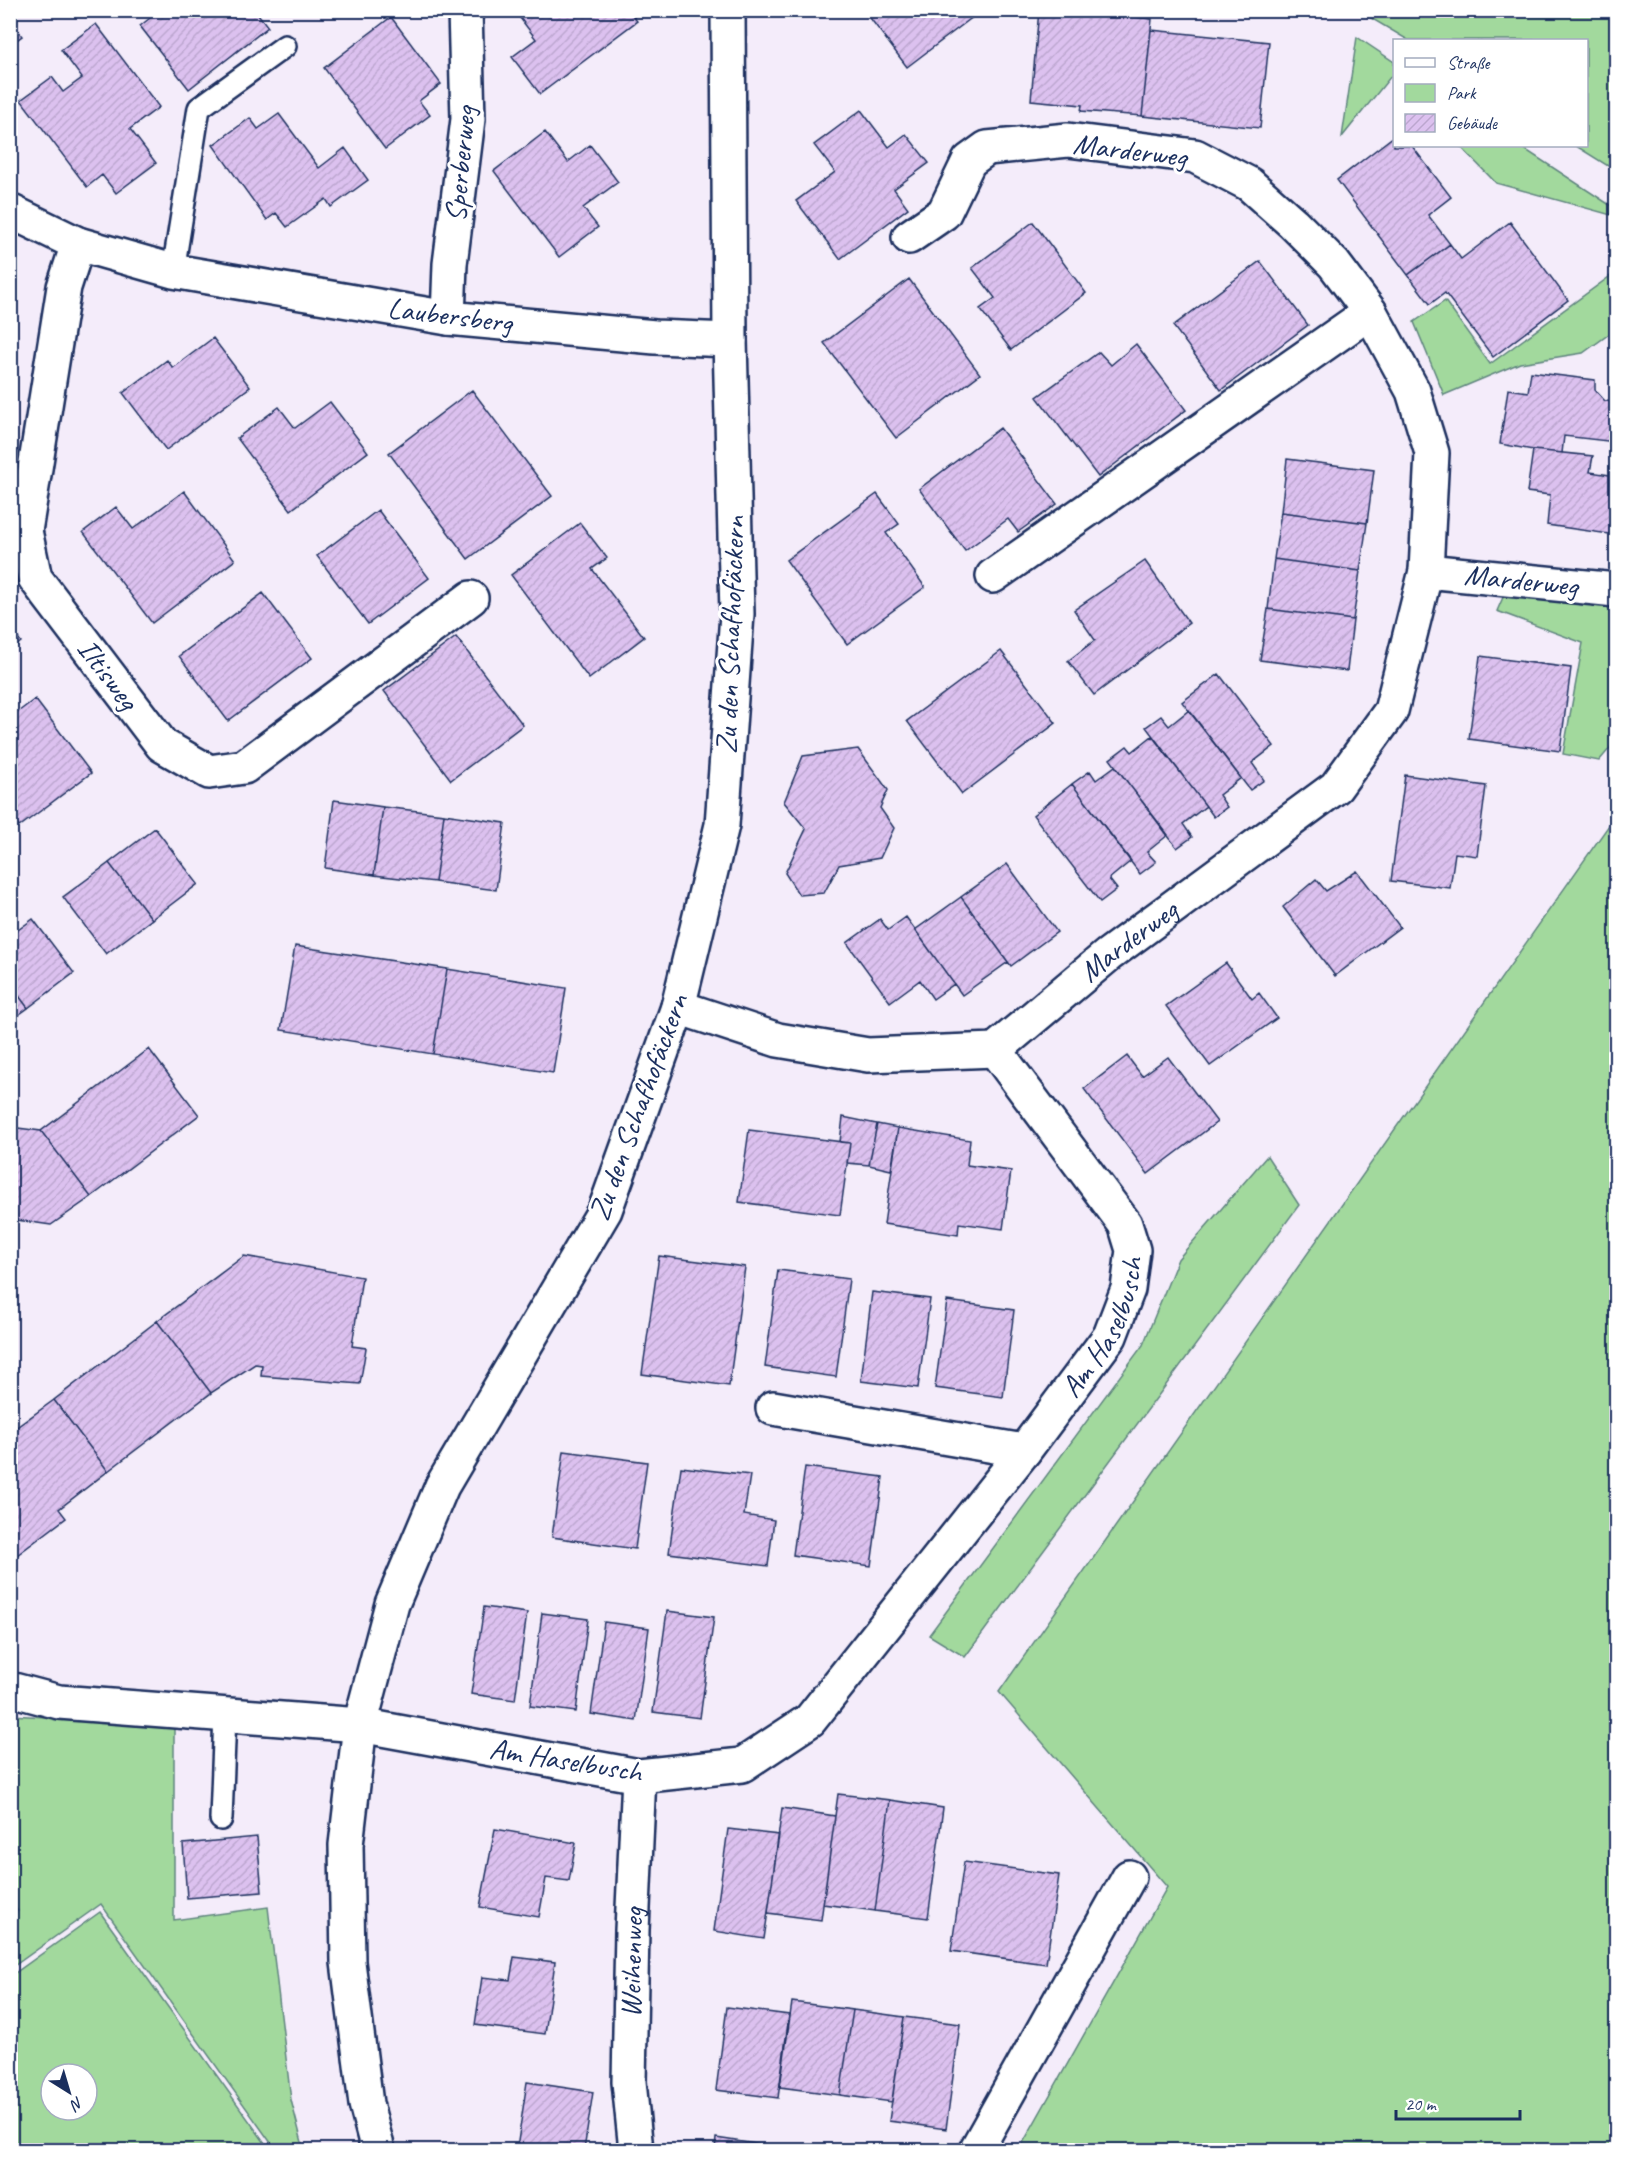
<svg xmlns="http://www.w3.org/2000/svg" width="1627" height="2161" font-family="Caveat,sans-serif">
  <defs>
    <pattern id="building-hatch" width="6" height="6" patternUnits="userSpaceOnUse" patternTransform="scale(1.5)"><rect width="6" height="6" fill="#dcc1ef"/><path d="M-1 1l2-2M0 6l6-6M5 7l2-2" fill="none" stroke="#bca6cf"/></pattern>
  </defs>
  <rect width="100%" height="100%" fill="#f4ecfa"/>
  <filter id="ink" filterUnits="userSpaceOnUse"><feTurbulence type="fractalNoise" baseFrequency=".0167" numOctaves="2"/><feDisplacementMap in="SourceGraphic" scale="12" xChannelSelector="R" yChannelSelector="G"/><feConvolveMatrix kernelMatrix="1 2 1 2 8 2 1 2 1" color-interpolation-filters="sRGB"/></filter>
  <g filter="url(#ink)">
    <path fill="#a2d99d" stroke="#5e847e" stroke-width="1.5" fill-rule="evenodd" d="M1359 11H1616V171L1576 146H1586V40H1408Z
      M1357 37 1394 62V79L1391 76 1342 137Z
      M1460 146H1520L1616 209V230L1615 216 1496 183Z
      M1616 272V329L1583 353 1520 363 1444 395 1414 322 1445 301 1490 364Z
      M1504 595 1616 608V741L1599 761 1563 754 1583 643 1497 611Z
      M1616 815V2150H1019L1167 1887 999 1692Z
      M1267 1156 1299 1205 965 1657 929 1635 1143 1345 1178 1259Z
      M10 1715 174 1724V1920L268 1907 291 2100 304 2150H276L101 1904 11 1968V1917L18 1911 10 1902Z
      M100 1912 270 2150H11V1976ZM51 2074H87V2110H51Z"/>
    <path fill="url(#building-hatch)" stroke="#1b2f5e" stroke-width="1.5" d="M160 10H255L268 27 189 89 140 26Z
      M514 10H628L637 21 540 94 512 57 536 39Z
      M864 10H982L907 67Z
      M1039 10H1064L1152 19 1142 116 1081 111 1082 105 1031 100Z
      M391 17 441 84 419 101 430 115 385 149 324 68Z
      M10 21 22 36 10 45Z
      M96 24 159 107 130 129 156 163 116 193 102 175 87 187 21 100 52 77 63 92 82 78 61 50Z
      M1151 30 1269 42 1260 128 1142 116Z
      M861 110 889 147 906 134 929 163 894 189 908 208 840 259 796 201 835 172 814 145Z
      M279 114 319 168 345 148 368 180 331 207 326 199 287 227 276 213 267 220 213 145 250 118 258 129Z
      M545 132 568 162 590 145 618 182 583 208 598 227 559 257 494 171Z
      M1394 136V146H1412L1451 197 1428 215 1450 244 1408 275 1337 180Z
      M1033 222 1086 293 1011 350 980 309 995 298 972 268Z
      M1510 222 1568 300 1493 357 1445 293 1430 304 1408 275 1450 244 1461 259Z
      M1260 261 1308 325 1221 390 1173 326Z
      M909 279 980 374 896 438 824 343Z
      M213 338 250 387 166 450 123 393 167 360 173 368Z
      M1136 344 1186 410 1098 477 1037 397 1099 352 1111 365Z
      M1531 372 1595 380V390L1605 401 1616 402V442L1564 436 1562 453 1533 450 1500 444 1508 389 1528 392Z
      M472 390 552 496 468 559 389 453Z
      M330 402 368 452 291 510 237 438 279 407 295 428Z
      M1000 428 1057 504 1018 532 1008 519 965 551 919 489Z
      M1533 450 1593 456 1590 472 1616 476V535L1547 525 1550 495 1527 492Z
      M1287 459 1374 470 1367 523 1281 512Z
      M184 491 235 560 152 623 83 532 116 507 133 529Z
      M877 494 899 524 886 533 925 587 847 644 786 560Z
      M378 510 429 578 368 624 317 556Z
      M1281 512 1367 523 1360 571 1274 559Z
      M580 523 607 558 592 569 644 637 589 679 511 575Z
      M1274 559 1360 571 1353 620 1268 609Z
      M1145 561 1189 623 1094 695 1068 661 1095 640 1074 610Z
      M263 593 312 658 228 721 179 656Z
      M1268 609 1353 620 1347 671 1260 660Z
      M10 628 21 642 10 651Z
      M456 637 523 725 451 780 384 691Z
      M1001 651 1056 723 962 794 907 721Z
      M1480 656 1571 668 1560 751 1469 739Z
      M1219 674 1274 746 1252 763 1264 780 1250 790 1182 702Z
      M35 699 91 773 19 827 10 816V718Z
      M1189 710 1241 778 1219 795 1227 807 1214 817 1146 727 1161 716 1169 726Z
      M1152 736 1206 806 1183 824 1192 837 1177 848 1110 759 1127 746 1132 752Z
      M858 749 888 790 880 808 894 828 880 858 839 865 824 893 799 895 785 873 806 829 784 802 803 756Z
      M1115 766 1168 835 1147 852 1156 862 1140 874 1072 784 1090 771 1096 780Z
      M1405 775 1486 786 1477 856 1455 853 1450 888 1391 881Z
      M1072 784 1131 861 1109 879 1117 889 1100 902 1033 815Z
      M334 800 383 807 374 875 325 868Z
      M383 807 444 814 435 882 374 875Z
      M444 814 505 823 496 890 435 882Z
      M155 828 198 884 152 919 109 863Z
      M109 863 152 919 106 954 63 897Z
      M1007 864 1057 932 1011 966 961 897Z
      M1357 871 1400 927 1335 976 1283 907 1316 879 1326 891Z
      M961 897 1008 962 962 995 915 930Z
      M906 917 954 984 933 999 920 980 890 1002 847 943 880 919 888 930Z
      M33 919 74 973 28 1008 10 984V936Z
      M295 946 447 969 433 1054 281 1030Z
      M1226 963 1252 999 1259 993 1277 1018 1210 1066 1166 1006Z
      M447 969 566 988 553 1073 433 1054Z
      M10 984 28 1008 10 1021Z
      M149 1049 199 1115 91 1197 41 1131Z
      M1127 1056 1142 1076 1168 1057 1217 1122 1148 1174 1084 1089Z
      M843 1117 877 1124 869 1165 847 1163 850 1143 840 1142Z
      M877 1124 898 1128 891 1170 869 1165Z
      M10 1127 41 1131 91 1197 51 1225 10 1219Z
      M898 1128 970 1140 967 1165 1011 1171 1003 1229 959 1223 958 1235 884 1224Z
      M749 1130 850 1143 840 1215 739 1202Z
      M244 1256 362 1277 352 1346 366 1348 360 1384 261 1376 262 1365 255 1364 211 1393 157 1321Z
      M659 1256 745 1267 729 1386 642 1374Z
      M778 1270 849 1279 836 1377 765 1367Z
      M872 1292 930 1299 918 1388 861 1381Z
      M947 1301 1014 1310 1003 1397 935 1388Z
      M157 1321 211 1393 108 1471 54 1400Z
      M54 1400 108 1471 59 1509 66 1518 17 1555 10 1547V1432Z
      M564 1451 647 1462 635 1549 552 1537Z
      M681 1467 750 1475 744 1515 774 1520 768 1566 669 1553Z
      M805 1467 883 1477 871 1566 793 1555Z
      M484 1607 527 1613 515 1700 471 1694Z
      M667 1611 714 1617 700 1718 653 1712Z
      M542 1613 588 1619 576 1712 530 1706Z
      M604 1622 649 1628 636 1721 591 1714Z
      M838 1794 890 1800 875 1911 823 1904Z
      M890 1800 943 1808 928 1918 875 1911Z
      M782 1808 835 1816 821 1920 768 1913Z
      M495 1829 576 1843 569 1881 546 1878 539 1917 480 1907Z
      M728 1829 779 1835 764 1939 714 1931Z
      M257 1837 262 1892 187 1898 183 1844Z
      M964 1862 1059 1875 1046 1964 951 1951Z
      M514 1957 555 1962 545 2034 475 2025 482 1977 510 1980Z
      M792 2002 853 2010 840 2095 780 2087Z
      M727 2007 789 2015 778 2098 716 2090Z
      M853 2010 904 2017 892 2102 840 2095Z
      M904 2017 960 2024 946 2129 889 2121Z
      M527 2082 593 2092 584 2150H537L517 2148Z
      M716 2138 796 2150H715Z"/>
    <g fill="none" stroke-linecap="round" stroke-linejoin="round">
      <defs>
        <path id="lane" d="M173 271 199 108 285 46
          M221 1819 225 1715"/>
        <g id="street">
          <path d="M10 211 78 244 173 271 448 318 655 337 730 340"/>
          <path d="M78 244 64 287 25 531 35 578 162 745 209 772 244 767 471 598"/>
          <path d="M448 318 450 264 468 119 465 10"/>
          <path d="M1426 571 1616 590"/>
          <path d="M993 576 1370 312"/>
          <path id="s1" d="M678 1007 778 1040 868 1055 995 1050 1108 955 1336 787 1391 711 1426 571 1432 453 1413 391 1370 312 1334 264 1293 223 1249 184 1195 156 1068 140 987 148 969 161 944 213 909 237"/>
          <path d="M773 1408 1024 1451"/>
          <path id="s2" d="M10 1689 59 1702 360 1725 639 1776 742 1765 810 1720 1024 1451 1110 1336 1128 1289 1133 1250 1125 1224 995 1050"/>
          <path id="s3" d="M636 2150 629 2082 632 1930 639 1776"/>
          <path d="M976 2150 1129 1877"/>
        </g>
        <path id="secondary" d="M378 2150 366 2104 348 1962 346 1845 360 1725 392 1604 442 1486 605 1210 678 1007 722 825 737 614 730 340 728 10"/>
      </defs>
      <use href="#lane" stroke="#1b2f5e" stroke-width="26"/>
      <use href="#street" stroke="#1b2f5e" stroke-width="38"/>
      <use href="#secondary" stroke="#1b2f5e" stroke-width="38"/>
      <use href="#lane" stroke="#fff" stroke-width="21"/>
      <use href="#street" stroke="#fff" stroke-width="33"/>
      <use href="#secondary" stroke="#fff" stroke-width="33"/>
    </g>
  </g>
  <g text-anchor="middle" stroke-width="6" stroke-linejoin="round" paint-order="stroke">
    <g font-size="30" fill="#1b2f5e" stroke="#fff">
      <text transform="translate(1130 150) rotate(7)" y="10">Marderweg</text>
      <text transform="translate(460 164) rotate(-85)" y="10">Sperberweg</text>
      <text transform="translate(450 315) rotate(7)" y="10">Laubersberg</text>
      <text transform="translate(1521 580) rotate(6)" y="10">Marderweg</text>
      <text transform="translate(730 635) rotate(-88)" y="10">Zu den Schafhofäckern</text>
      <text transform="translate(108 674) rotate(53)" y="10">Iltisweg</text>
      <text dy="10" stroke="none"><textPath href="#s1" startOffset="496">Marderweg</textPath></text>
      <text transform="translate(638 1107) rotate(-70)" y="10">Zu den Schafhofäckern</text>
      <text dy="10" stroke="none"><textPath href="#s2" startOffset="1314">Am Haselbusch</textPath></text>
      <text transform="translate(566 1760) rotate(9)" y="10">Am Haselbusch</text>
      <text dy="10" stroke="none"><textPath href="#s3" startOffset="188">Weihenweg</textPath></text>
    </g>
  </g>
  <rect width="1627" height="2161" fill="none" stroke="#fff" stroke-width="36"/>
  <rect x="18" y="18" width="1591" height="2125" fill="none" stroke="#1b2f5e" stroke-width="2" filter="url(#ink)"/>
  <rect x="1393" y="39" width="195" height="108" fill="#ffffff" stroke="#a4acbf" stroke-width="1.5"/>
  <rect x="1405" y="58" width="30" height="9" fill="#ffffff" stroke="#a4acbf" stroke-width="1.5"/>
  <text x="1447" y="69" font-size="18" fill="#1b2f5e">Straße</text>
  <rect x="1405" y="84" width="30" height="18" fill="#a2d99d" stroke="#a4acbf" stroke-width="1.5"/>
  <text x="1447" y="99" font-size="18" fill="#1b2f5e">Park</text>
  <rect x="1405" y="114" width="30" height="18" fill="url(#building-hatch)" stroke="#a4acbf" stroke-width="1.5"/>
  <text x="1447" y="129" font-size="18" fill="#1b2f5e">Gebäude</text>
  <g transform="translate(69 2092) rotate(143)"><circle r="28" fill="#ffffff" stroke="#a4acbf" stroke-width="1.5"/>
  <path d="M0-4.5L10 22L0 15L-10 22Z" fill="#1b2f5e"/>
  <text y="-9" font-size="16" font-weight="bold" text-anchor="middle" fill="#1b2f5e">N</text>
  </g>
  <path d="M1396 2110v9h124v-9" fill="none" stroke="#1b2f5e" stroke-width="3"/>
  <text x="1405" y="2110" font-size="18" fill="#1b2f5e" stroke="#ffffff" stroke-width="4.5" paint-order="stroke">20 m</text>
</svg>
